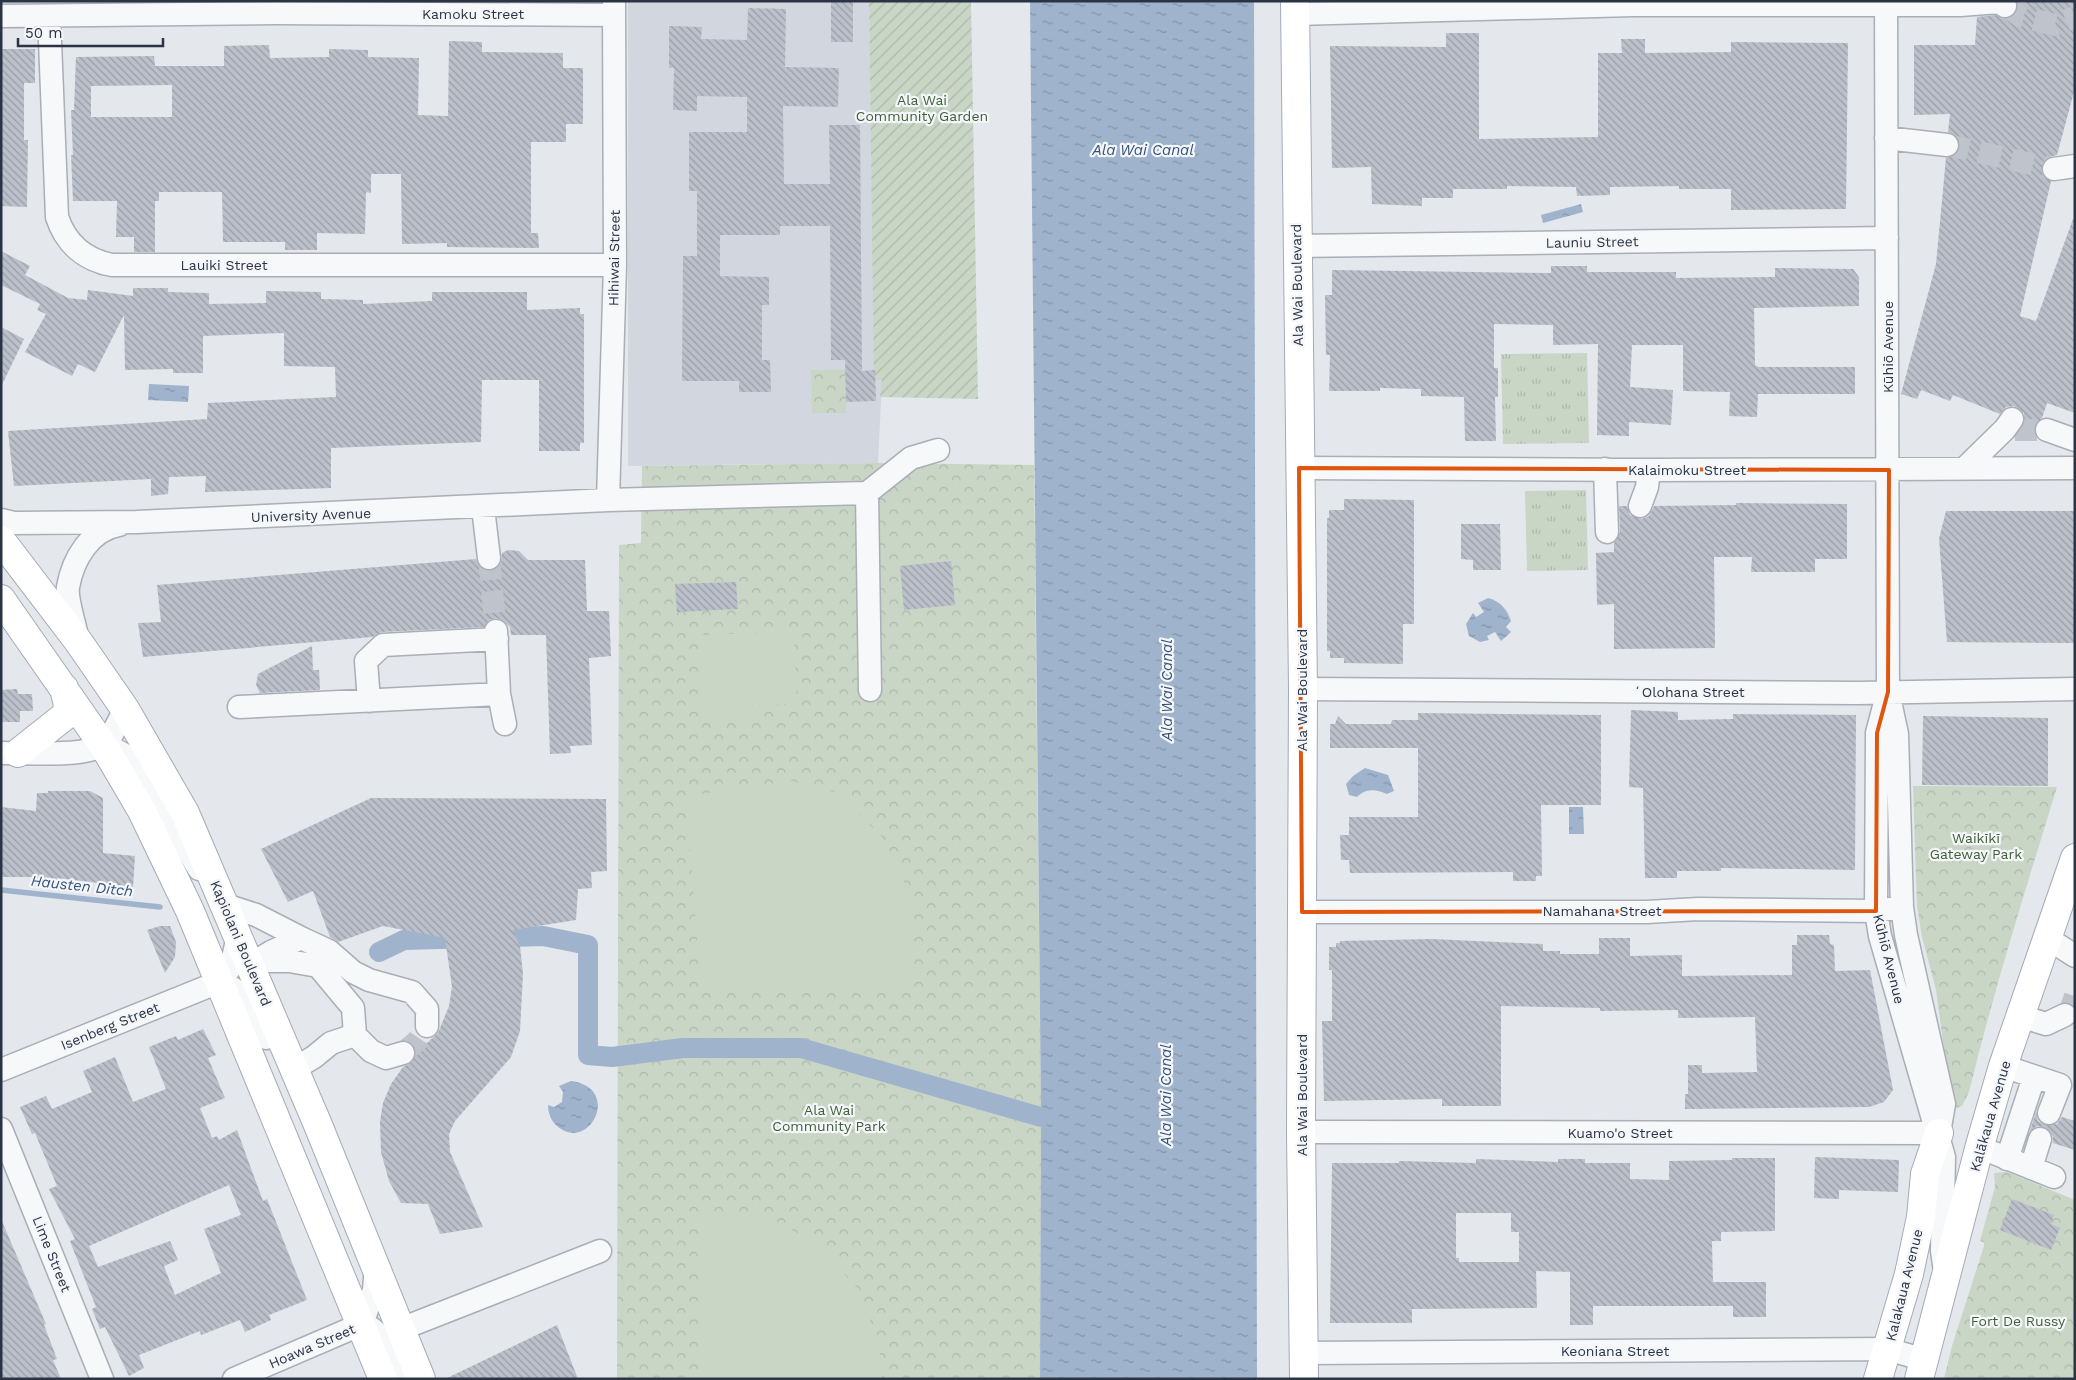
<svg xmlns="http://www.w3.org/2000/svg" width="2076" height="1380" font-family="'Work Sans',sans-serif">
  <defs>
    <pattern id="grass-tufts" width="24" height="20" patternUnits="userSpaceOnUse" patternTransform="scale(1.25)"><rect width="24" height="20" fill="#c9d6c5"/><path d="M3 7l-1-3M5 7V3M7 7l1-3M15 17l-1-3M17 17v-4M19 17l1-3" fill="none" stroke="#adb8ab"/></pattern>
    <pattern id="park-crowns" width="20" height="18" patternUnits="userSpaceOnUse" patternTransform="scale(1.25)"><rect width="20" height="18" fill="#c9d6c5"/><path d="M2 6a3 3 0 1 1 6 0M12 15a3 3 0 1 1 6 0" fill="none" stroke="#adb8ab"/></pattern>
    <pattern id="garden-furrows" width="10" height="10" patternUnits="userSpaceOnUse" patternTransform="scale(1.25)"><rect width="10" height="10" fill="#c9d6c5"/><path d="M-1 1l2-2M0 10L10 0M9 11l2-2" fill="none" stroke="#adb8ab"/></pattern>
    <pattern id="water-ripples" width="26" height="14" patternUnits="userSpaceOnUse" patternTransform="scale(1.25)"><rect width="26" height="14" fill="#9fb4cc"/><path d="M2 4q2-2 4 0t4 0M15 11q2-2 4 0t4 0" fill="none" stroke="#8293a7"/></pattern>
    <pattern id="building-back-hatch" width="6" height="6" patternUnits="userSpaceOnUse" patternTransform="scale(1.25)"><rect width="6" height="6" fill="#bbc0ca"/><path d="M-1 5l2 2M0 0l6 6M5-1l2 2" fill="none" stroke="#989da6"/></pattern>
  </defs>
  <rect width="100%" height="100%" fill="#e4e7ec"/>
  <path fill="#d2d6de" d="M628 1H869L875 380H882L878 463 628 466Z"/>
  <path fill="url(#grass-tufts)" d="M1587 353 1589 443 1503 444 1501 354Z
    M1586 490 1588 570 1527 571 1525 491Z"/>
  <path fill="url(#park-crowns)" d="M811 370H846V413H812Z
    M878 463 1034 465 1041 1117 1040 1379H617L619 545 641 543 642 466Z
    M1913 786 2057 787C2026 888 1994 989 1969 1092L1962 1106 1957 1108 1951 1101 1936 990 1922 937 1917 906Z
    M2007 1172 2075 1200V1379H1944L1952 1346 1985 1243 1980 1241 1995 1187 1994 1173Z"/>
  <path fill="url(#garden-furrows)" d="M869 1H971L978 399 880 397 882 380H874Z"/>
  <path fill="#c9d6c5" d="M794 632 797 704 751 705 752 716 701 717 699 635Z
    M791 781 837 793 882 837 911 896 914 992 713 991 700 977 686 796Z
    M757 1212 815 1242 857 1288 879 1342 882 1379H698L699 1213Z"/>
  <path fill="url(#water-ripples)" d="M1030 1H1254L1257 1379H1040L1041 1117Z
    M1581 204 1583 212 1543 223 1541 215Z
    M149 384 189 386 188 402 148 400Z
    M1488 598C1500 601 1507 609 1511 621L1506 627 1511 632 1501 641 1495 632 1487 636 1489 640 1480 642 1469 636 1466 624 1473 613 1476 617 1484 612 1478 603Z
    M1365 768 1388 775 1394 791 1387 794C1376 789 1366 788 1357 797L1349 795 1346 784 1353 776Z
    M1569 807H1583L1584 834H1569Z
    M571 1081C623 1088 589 1154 557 1126 551 1121 548 1113 548 1105L554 1107 562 1102 563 1092 559 1086Z"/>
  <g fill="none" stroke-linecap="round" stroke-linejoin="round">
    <path stroke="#9fb4cc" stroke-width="5.5" d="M1 890 160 907"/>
    <path stroke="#9fb4cc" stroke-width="20" d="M379 952 404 940 543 936 588 945V1055L612 1057 683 1048H801L1041 1117"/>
  </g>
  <path fill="url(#building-back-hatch)" fill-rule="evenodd" d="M831 1H853V42H831Z
    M2032 1H2075V88L2057 155 2046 158 2042 165 2043 177 2051 181 2020 316 2036 321 2073 219H2075V413L2047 403 2042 418 2034 427 2024 423V413L2014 406 2006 407 2000 414 1953 395 1950 401 1921 390 1917 399 1901 394 1936 264 1946 158 1957 153 1960 146 1955 135 1948 132 1950 114 1914 115V45H1975L1977 17 1995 15 2004 19 2010 18 2016 13 2018 4Z
    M748 8 786 9 785 67 839 68 838 107 783 106 784 184H830L829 125H860L862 371 875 370 876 401 846 402 845 360H831L830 226H780V235H720V276L769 277V305H762V360H770L771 392H739V381H682L683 256H697V191H689V132H747V97L697 96V111L673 110 674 68H669V26L702 27 701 39 747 40Z
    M1446 33H1479V139L1598 137V53H1622L1621 39H1645V53L1731 52V42L1848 43 1846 209 1731 210V189H1679V186L1610 187V195L1577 196 1576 187 1507 186V189H1453V198H1422V206L1372 204 1371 167 1332 168 1330 46 1446 47Z
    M449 41 482 42V52L563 53V68H583V124H566V142H531V233H538L539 248 447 247V243L402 244 401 174H371V193L366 192 365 234 317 233V250H285V242H223L222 192H159V201H155V252H134V237H116L117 201H73L71 155H73L71 110H74L76 57 154 56 155 66H224V46L269 45 270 58 329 57V49L368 50V57L419 58 418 115 448 116ZM172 85V117H91V86Z
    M1 49H35V83H24V140H28L27 207 1 206Z
    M1 251 30 266 25 275 68 298 87 300 88 290 133 296V288H168V292L209 293V304L266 303V291L321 292V299L363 300V304L432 301V292H527V310L580 308V314H584V443H580V451H539V380H482L481 442 331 448V488L205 492 206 476 169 477 168 494 151 496V479L14 486 8 431 207 419 208 403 336 397 335 367 284 366V333L203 336V373H173V369L125 370 124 315 95 372 78 364 72 376 25 352 46 314 37 310 40 304 1 285Z
    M1551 266H1587V272H1676V278L1775 277V268L1853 269 1859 277V306L1754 308 1755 365 1759 367H1855V394H1758L1757 417 1729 416 1730 392 1683 391V345H1632L1630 387 1673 390 1671 425 1629 422V436L1597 435 1598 344 1553 345V325L1494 324V368H1498V397H1495L1496 441H1465L1464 397 1421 396V389L1380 388V391H1329L1330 355H1326L1325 295H1332V270L1551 273Z
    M1 327 24 339 1 387Z
    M1344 499 1414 500V624H1403V664L1344 663V658H1330V651H1327V518H1329V510H1344Z
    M1736 503 1847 504V559H1815V572H1751L1752 557H1714L1715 648 1614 649V604L1597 605 1596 553 1614 552V543L1620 532 1619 506H1627L1630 515 1642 519 1649 516 1654 506 1736 505Z
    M1946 511H2075V643L1947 642 1939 539Z
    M1461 524H1500L1501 570H1473V560L1461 559Z
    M508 550 519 551 528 560H585L587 611H609L611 656 589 658 592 745 570 746 571 753 550 754 546 635H511L510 627 502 620 496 618 489 620 484 627 382 632 372 637 143 657 138 623 161 622 157 585 476 559 479 566 490 571 497 568 501 563 502 553Z
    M951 561 955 605 904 610 900 566Z
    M736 582 738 609 677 612 675 584Z
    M312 646 313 670H319L320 690 260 693 256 685 258 674Z
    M17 689 18 694H32L33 711H20V722H1V690Z
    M1631 710 1678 712V720L1733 719V714L1856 715 1855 870 1721 868V871H1677V878H1645L1643 788 1629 787Z
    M1418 713 1601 715V805H1541L1542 876H1536V881H1513V872L1350 873 1349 860H1341L1340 835H1349V817H1418V748H1330V724H1335L1338 716 1346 724H1391L1392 720H1418Z
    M1923 716 2048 718V786L1922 785Z
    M48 791H90L103 798V853L135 856 133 887 57 878V881L32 880V877H1V807L36 811 37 793H48Z
    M371 798 606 799 607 871 591 872 592 888 578 889 576 920 513 930 520 946 523 974 520 1031 511 1057 455 1121 449 1134 450 1152 483 1227 440 1234 428 1204 401 1203 389 1181 381 1152 380 1122 383 1103 391 1084 403 1067 412 1062 416 1053 438 1033 449 1006 452 987 445 938 383 926 338 942 330 937 313 891 288 902 261 849Z
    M160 926H170L176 942 175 957 165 973 147 930Z
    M1797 935H1829L1830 944 1834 945 1835 971 1870 970 1893 1090 1884 1102 1869 1107 1685 1109V1094H1688V1065H1702V1073L1757 1072 1755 1017 1678 1018V1010L1600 1011V1008L1501 1006V1106H1442V1099L1324 1101 1322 1021H1332V970H1329V947H1336V943H1340V941L1431 939 1543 944V951H1560V954H1599V938H1630V956L1682 955V976L1792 975V945H1797Z
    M203 1029 216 1055 208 1058 225 1098 200 1108 212 1138 217 1136 219 1140 237 1130 263 1201 267 1199 307 1300 269 1315 271 1320 245 1332 240 1320 201 1335 200 1331 139 1355 144 1368 129 1376 105 1327 100 1329 92 1309 96 1307 70 1241 75 1239 49 1189 57 1186 35 1133 32 1134 20 1107 46 1096 52 1109 92 1092 83 1071 115 1057 133 1102 166 1089 149 1047 176 1036 178 1040ZM229 1185 241 1215 204 1229 221 1273 175 1295 164 1266 178 1260 170 1241 98 1267 89 1246Z
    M2036 1112 2038 1121 2045 1125 2057 1124 2062 1117 2075 1121V1150L2053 1143V1136L2044 1127 2037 1126 2030 1131Z
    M1815 1157 1899 1160 1898 1192 1839 1190V1199L1814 1198Z
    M1732 1158H1775V1231L1721 1232V1241H1712L1713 1282H1766V1317H1733V1306H1593V1325H1570V1272L1536 1271 1537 1308 1412 1309V1323H1330L1332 1163H1399V1161L1476 1163V1159L1558 1162V1159H1585V1163H1630V1179L1669 1180V1161L1732 1160ZM1456 1213H1511V1232H1519V1262H1459V1258H1456Z
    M2012 1199 2054 1215 2051 1224 2060 1228 2051 1250 2000 1230Z
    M1 1219 46 1324 44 1325 57 1359 53 1360 61 1379H1Z
    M557 1325 578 1379H445Z"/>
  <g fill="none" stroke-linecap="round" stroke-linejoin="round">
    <path stroke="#bfc3cb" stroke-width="22" stroke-dasharray="22 11" stroke-linecap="butt" d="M2005 6 2022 17 2055 25 2075 17
      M1947 145 2054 169
      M2015 430H2047
      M489 558 496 631
      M2065 1015 2070 1011 2075 996
      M403 1053 417 1041 427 1026"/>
    <defs>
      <path id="minor" d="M1886 1 1888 692 1897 734 1902 907 1906 935 1944 1104 1939 1133
        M1295 14 1633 5H1960L1999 2 2005 6
        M1 16 275 13 614 15
        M49 16 57 217C66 244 85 260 112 265H615
        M1886 138 1947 145
        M2054 169 2075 166
        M1296 246 1887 238
        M2047 430 2075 440
        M1299 468 1649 470 2075 468
        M1965 468 2005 429 2012 419
        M1605 469 1607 532
        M867 493 911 458 938 450
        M608 500 615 265 614 1
        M1640 506 1647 487 1649 470
        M483 508 489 558
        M1 520 14 523 137 522 608 500 867 493 870 690
        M78 641C76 627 66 600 68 587 73 559 90 530 119 525
        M1303 689 1858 693 2075 689
        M499 694 505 724
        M1887 695 1877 733 1876 911 1880 936 1944 1157 1942 1251 1944 1265
        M369 701 366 661 383 645 497 639
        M239 707 499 694 496 631
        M105 748 125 709
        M1 753C26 753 53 755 78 752 87 751 98 747 108 748 148 754 177 837 199 869
        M225 905 256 915 301 938
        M1302 912H1647L1698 909 1876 911 1902 907
        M2047 938 2075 956
        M259 961H289L318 966 353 1008 355 1035
        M250 965 271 952 301 938 329 951 353 972 369 980 412 992 427 1009V1026
        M219 982C245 989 257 1015 266 1038
        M2020 1016 2046 1024 2065 1015
        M2003 1066 2060 1085 2049 1113
        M294 1069 314 1057 331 1043 355 1035 371 1051 386 1058 403 1053
        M1 1070 219 982 231 967 238 936
        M1 1129 102 1379
        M1301 1132 1939 1133
        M1994 1153 2054 1177
        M2007 1159 2034 1077
        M2031 1168 2040 1139
        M362 1324C383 1328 391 1361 399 1379
        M362 1324 374 1290 376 1267
        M401 1329 600 1251
        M1304 1353 1887 1349 1925 1360
        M234 1379 362 1324"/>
      <path id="major" d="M1295 1 1303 689 1301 1132 1304 1379
        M1 540 78 641 125 709 185 813 318 1125 421 1379
        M1 599 105 748 142 811 190 911 383 1379
        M18 753 66 715 68 705 64 688
        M1878 1379 1909 1274 1921 1217 1925 1174 1939 1133
        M1919 1379 1980 1145 2003 1066 2075 858"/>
    </defs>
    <use href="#minor" stroke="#a9aeb7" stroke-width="25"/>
    <use href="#major" stroke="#a3abb8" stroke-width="30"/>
    <use href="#minor" stroke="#f7f8fa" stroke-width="22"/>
    <use href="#major" stroke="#fff" stroke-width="28"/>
  </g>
  <path fill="none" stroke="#df570f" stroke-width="4" stroke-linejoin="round" d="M1299 468 1889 470 1888 692 1877 733 1876 911 1302 912Z"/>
  <g text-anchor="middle" stroke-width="4.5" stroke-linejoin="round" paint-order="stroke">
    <g font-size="14" fill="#2b3445" stroke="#f4f6f9">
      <text x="473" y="19">Kamoku Street</text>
      <text transform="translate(1592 242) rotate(-1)" y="5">Launiu Street</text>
      <text transform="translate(614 258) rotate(-89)" y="5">Hihiwai Street</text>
      <text x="224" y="270">Lauiki Street</text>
      <text transform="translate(1297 285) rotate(-91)" y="5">Ala Wai Boulevard</text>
      <text transform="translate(1888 347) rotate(-90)" y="5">Kūhiō Avenue</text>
      <text x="1687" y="475">Kalaimoku Street</text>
      <text transform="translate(311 515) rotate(-2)" y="5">University Avenue</text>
      <text transform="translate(1302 690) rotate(-90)" y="5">Ala Wai Boulevard</text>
      <text x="1689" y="697">ʻOlohana Street</text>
      <text x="1602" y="916">Namahana Street</text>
      <text transform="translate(241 943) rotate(67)" y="5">Kapiolani Boulevard</text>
      <text transform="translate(1889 959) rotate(76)" y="5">Kūhiō Avenue</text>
      <text transform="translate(110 1026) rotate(-22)" y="5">Isenberg Street</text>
      <text transform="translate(1302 1095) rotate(-90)" y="5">Ala Wai Boulevard</text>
      <text transform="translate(1990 1116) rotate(-74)" y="5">Kalākaua Avenue</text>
      <text x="1620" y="1138">Kuamo'o Street</text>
      <text transform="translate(52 1254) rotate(68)" y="5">Lime Street</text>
      <text transform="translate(1904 1285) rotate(-76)" y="5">Kalakaua Avenue</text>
      <text transform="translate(312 1346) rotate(-23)" y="5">Hoawa Street</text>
      <text x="1615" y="1356">Keoniana Street</text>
    </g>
    <g font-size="14" fill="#3f6138" stroke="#f4f6f9">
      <text x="922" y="105">Ala Wai<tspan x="922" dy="16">Community Garden</tspan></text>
      <text x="1976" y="843">Waikīkī<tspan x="1976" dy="16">Gateway Park</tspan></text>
      <text x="829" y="1115">Ala Wai<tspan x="829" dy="16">Community Park</tspan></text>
      <text x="2018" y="1326">Fort De Russy</text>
    </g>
    <g font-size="15" font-style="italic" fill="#34527a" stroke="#f4f6f9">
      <text x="1143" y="155">Ala Wai Canal</text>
      <text transform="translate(1167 690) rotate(-90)" y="5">Ala Wai Canal</text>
      <text transform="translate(82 886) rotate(6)" y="5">Hausten Ditch</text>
      <text transform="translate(1166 1095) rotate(-90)" y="5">Ala Wai Canal</text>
    </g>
  </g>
  <rect width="2076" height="1380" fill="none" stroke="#2b3445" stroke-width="5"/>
  <path d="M18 38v8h145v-8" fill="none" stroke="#2b3445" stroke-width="2.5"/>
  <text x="25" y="38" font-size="15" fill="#2b3445" stroke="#f4f6f9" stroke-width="4" paint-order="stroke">50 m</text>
</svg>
